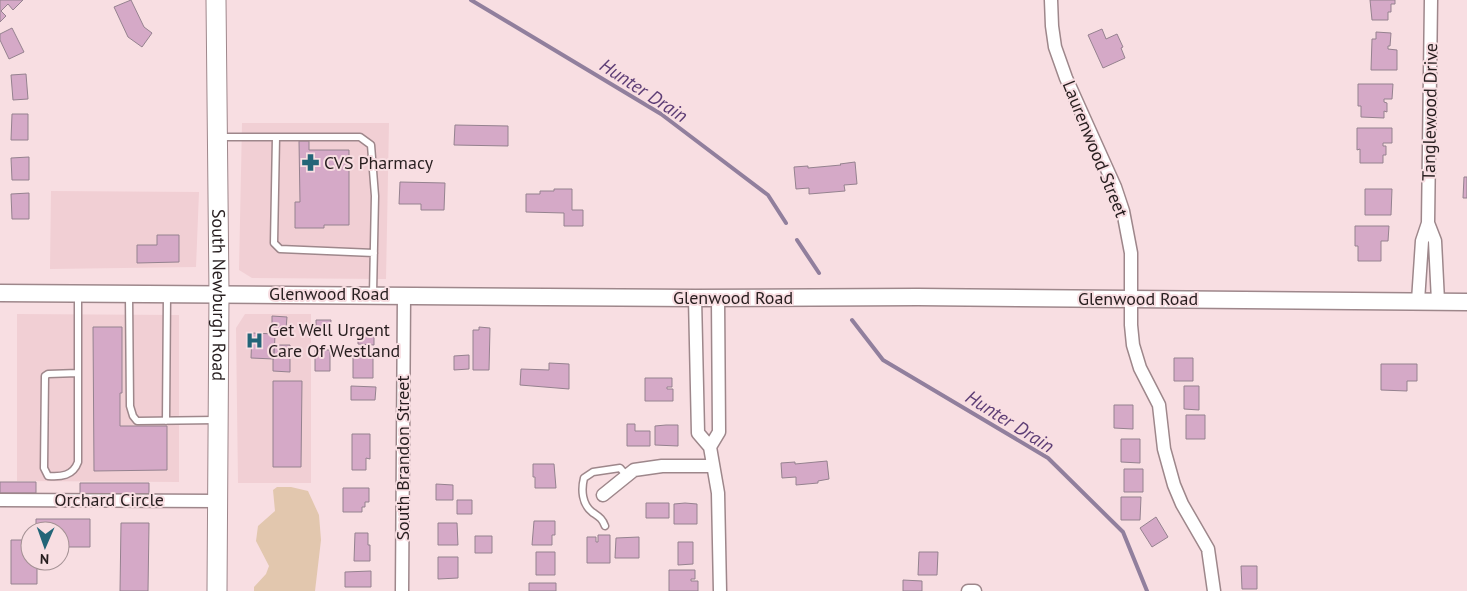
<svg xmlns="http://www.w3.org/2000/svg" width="1467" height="591" font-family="'PT Sans',sans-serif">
  <rect width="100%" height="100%" fill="#f8dee2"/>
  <path fill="#f1cfd4" d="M242 123H389L386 279 252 278 239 270Z
    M51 191 199 192 196 267 50 269Z
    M17 314 179 315V482L17 481Z
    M245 314H311V483H238L236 328Z"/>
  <path fill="#e2c7ae" d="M277 487H291L308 491 319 515 321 540 315 591H254V587L266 574 269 566 256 541 258 526 275 511 273 490Z"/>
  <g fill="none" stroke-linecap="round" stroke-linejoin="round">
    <path stroke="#917f9d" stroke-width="4" d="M471 0 661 114 768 195 786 223
      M797 240 819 273
      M852 320 883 360 1048 458 1123 532 1147 591"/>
  </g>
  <path fill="#d5a9c7" stroke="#95828f" d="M0 0H23L13 10 8 4 1 11 6 16 0 22Z
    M131 0 144 27 152 33 142 47 128 37 114 7Z
    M1370 0H1395V4H1391V12H1388V20H1372Z
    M12 28 24 52 9 59 0 40V34Z
    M1102 29 1106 39 1117 34 1123 47 1121 48 1125 58 1103 68 1088 35Z
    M1376 32 1391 33 1390 46H1388V49L1397 50V70H1371L1372 39H1376Z
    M26 74 28 99 13 100 11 75Z
    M1358 84H1393L1392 99H1384V102L1387 103V112L1384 111V118L1361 117V106H1358Z
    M12 114H28V140H11Z
    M455 125 508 126V146L454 145Z
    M1357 128H1392V143H1383V146H1386V155H1383V163H1360V149L1357 150Z
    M299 141H309V150H349V225H324V228H295V202H300Z
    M29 157V180H12L11 158Z
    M855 162 857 184 844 185 845 191 809 194V188L796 189 794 167 808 166V168L841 165 840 164Z
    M1464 177H1467V198H1463Z
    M400 182 445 183 444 210H421V204H399Z
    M554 189H572V210H583V226H564V213L526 212V194H540V191H554Z
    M1365 189H1392L1391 215H1365Z
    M29 193V219H12L11 194Z
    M1355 226H1389L1388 241H1381V261H1358V246H1355Z
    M157 235H179V262L137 263V245H157Z
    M272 316 287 317 286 329H272Z
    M316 320H331L330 335H316Z
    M93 327H122V393H120V426H167V470L94 471Z
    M479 327 490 328 489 370H473V330H479Z
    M358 329H374V345L358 344Z
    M252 333 275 334 274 359 251 358Z
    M273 345H290V372L273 371Z
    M315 350H330V371H315Z
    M469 355V369L454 370V356Z
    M353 356H373V378H353Z
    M1174 358H1193V381H1174Z
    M549 363 569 364V389L520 385 521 369 549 370Z
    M1381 364H1417V381H1407V391L1381 390Z
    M645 378H672V387H667V389H673V401H645Z
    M273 381H302L301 467H273Z
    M351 386 376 387 375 400H351Z
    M1184 386H1199V410L1184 409Z
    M1114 405H1133V429L1114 428Z
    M1186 415H1205V439H1186Z
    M627 424H635V431H650V446H627Z
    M666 425H678V446L655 445V426Z
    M352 434H370V459L366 458V470H352Z
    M1121 439H1140V463L1121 462Z
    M827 461 829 479 818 481V483L796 485V477L782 478 781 463 795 462V464Z
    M533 464H554L556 488H535V477H533Z
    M1124 469H1143V492H1124Z
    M0 482H36V493H0Z
    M80 483H149V494H80Z
    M436 484 453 485V500H436Z
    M343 488H369V502H365V507H362V512H343Z
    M1121 497H1141L1140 520H1121Z
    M457 500H472V514H457Z
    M646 503H669V518H646Z
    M685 503 697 504V524H674V504Z
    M1156 517 1168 537 1152 547 1140 528Z
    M36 519H90V547H60V531H36Z
    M534 521H555V535H552V545H532Z
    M121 523H149L148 591H120Z
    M438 523H457L458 545H438Z
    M355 533H368V545H370V561H354Z
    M598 535H610V563H587V537H596V542H598Z
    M475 536H492V553H475Z
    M639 537V558H615L616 538Z
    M11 540H30V561H37V584H11Z
    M678 542H693V564L678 565Z
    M536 552H555V575H536Z
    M919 552H938L937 575H918Z
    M438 557H458V578L438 579Z
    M1241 566H1257V589H1242Z
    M669 570H695V579H691V581H698V591H669Z
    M371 571V587H345V572Z
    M903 580 922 581V591H903Z
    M529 583H556V591H529Z"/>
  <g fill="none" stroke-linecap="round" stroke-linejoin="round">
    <defs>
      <path id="service" d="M219 137H360L371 145 375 196 373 294
        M276 137 274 243 280 249 374 253
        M129 296 130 406 133 416 137 421 217 420
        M78 373 48 374 45 376 44 468 48 476C61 477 73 476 78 462V294
        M166 421 167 295
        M605 526C602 518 599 517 592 512 582 504 581 490 584 478L593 472 620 468 627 476"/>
      <path id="minor" d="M1051 0 1052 26 1055 47 1066 78 1115 187 1123 211 1131 253V325L1133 345 1140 368 1159 405 1164 449 1174 485 1182 504 1208 549 1214 591
        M1428 223 1435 241 1438 301
        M695 298 698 433 710 447 718 493 720 591
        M1418 301 1422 241 1428 223 1431 0
        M710 447 719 432 718 298
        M603 495 634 470 662 466H712
        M0 500 218 501
        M402 591 404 295
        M968 591H975"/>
      <path id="tertiary" d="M0 293 695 298 918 297 1467 302"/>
      <g id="secondary">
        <path id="s1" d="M216 0 219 293 217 591"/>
      </g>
    </defs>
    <use href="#service" stroke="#9e878b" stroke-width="9"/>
    <use href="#minor" stroke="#9e878b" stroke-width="15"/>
    <use href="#tertiary" stroke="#9e878b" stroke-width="19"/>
    <use href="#secondary" stroke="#9e878b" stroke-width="21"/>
    <use href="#service" stroke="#fff" stroke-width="6"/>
    <use href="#minor" stroke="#fff" stroke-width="12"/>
    <use href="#tertiary" stroke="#fff" stroke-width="16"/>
    <use href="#secondary" stroke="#fff" stroke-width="19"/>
  </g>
  <defs>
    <symbol id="pharmacy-bare" viewBox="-9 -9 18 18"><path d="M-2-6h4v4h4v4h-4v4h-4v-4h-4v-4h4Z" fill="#236578" stroke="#f8dee2" stroke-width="2.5" paint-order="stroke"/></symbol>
    <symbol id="hospital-bare" viewBox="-9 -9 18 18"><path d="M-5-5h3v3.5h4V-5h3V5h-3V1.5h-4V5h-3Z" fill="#236578" stroke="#f8dee2" stroke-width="2.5" paint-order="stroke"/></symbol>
  </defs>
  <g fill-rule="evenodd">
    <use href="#pharmacy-bare" x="298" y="150" width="25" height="25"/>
    <use href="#hospital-bare" x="242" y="328" width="25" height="25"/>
  </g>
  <g text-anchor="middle" stroke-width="4" stroke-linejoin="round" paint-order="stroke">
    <g font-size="18" fill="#271e1f" stroke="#f8dee2">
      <text transform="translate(1430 112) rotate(-89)" y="6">Tanglewood Drive</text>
      <text transform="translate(1095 149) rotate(68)" y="6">Laurenwood Street</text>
      <text x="329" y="300">Glenwood Road</text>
      <text dy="6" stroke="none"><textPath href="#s1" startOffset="295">South Newburgh Road</textPath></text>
      <text x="733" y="304">Glenwood Road</text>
      <text x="1138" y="305">Glenwood Road</text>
      <text transform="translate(403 458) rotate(-90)" y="6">South Brandon Street</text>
      <text x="109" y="506">Orchard Circle</text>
    </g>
    <g font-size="18" fill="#271e1f" stroke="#f8dee2" text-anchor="start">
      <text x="324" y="169">CVS Pharmacy</text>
      <text x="268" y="336">Get Well Urgent<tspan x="268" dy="21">Care Of Westland</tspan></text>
    </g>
    <g font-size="19" font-style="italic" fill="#5d3d75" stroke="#f8dee2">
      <text transform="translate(644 90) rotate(33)" y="7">Hunter Drain</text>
      <text transform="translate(1010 421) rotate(32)" y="7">Hunter Drain</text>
    </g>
  </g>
  <g transform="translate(45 546) rotate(182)"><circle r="24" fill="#f8dee2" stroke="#a49194"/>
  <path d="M0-4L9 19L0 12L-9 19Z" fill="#236578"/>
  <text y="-8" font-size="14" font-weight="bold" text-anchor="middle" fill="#271e1f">N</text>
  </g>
</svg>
